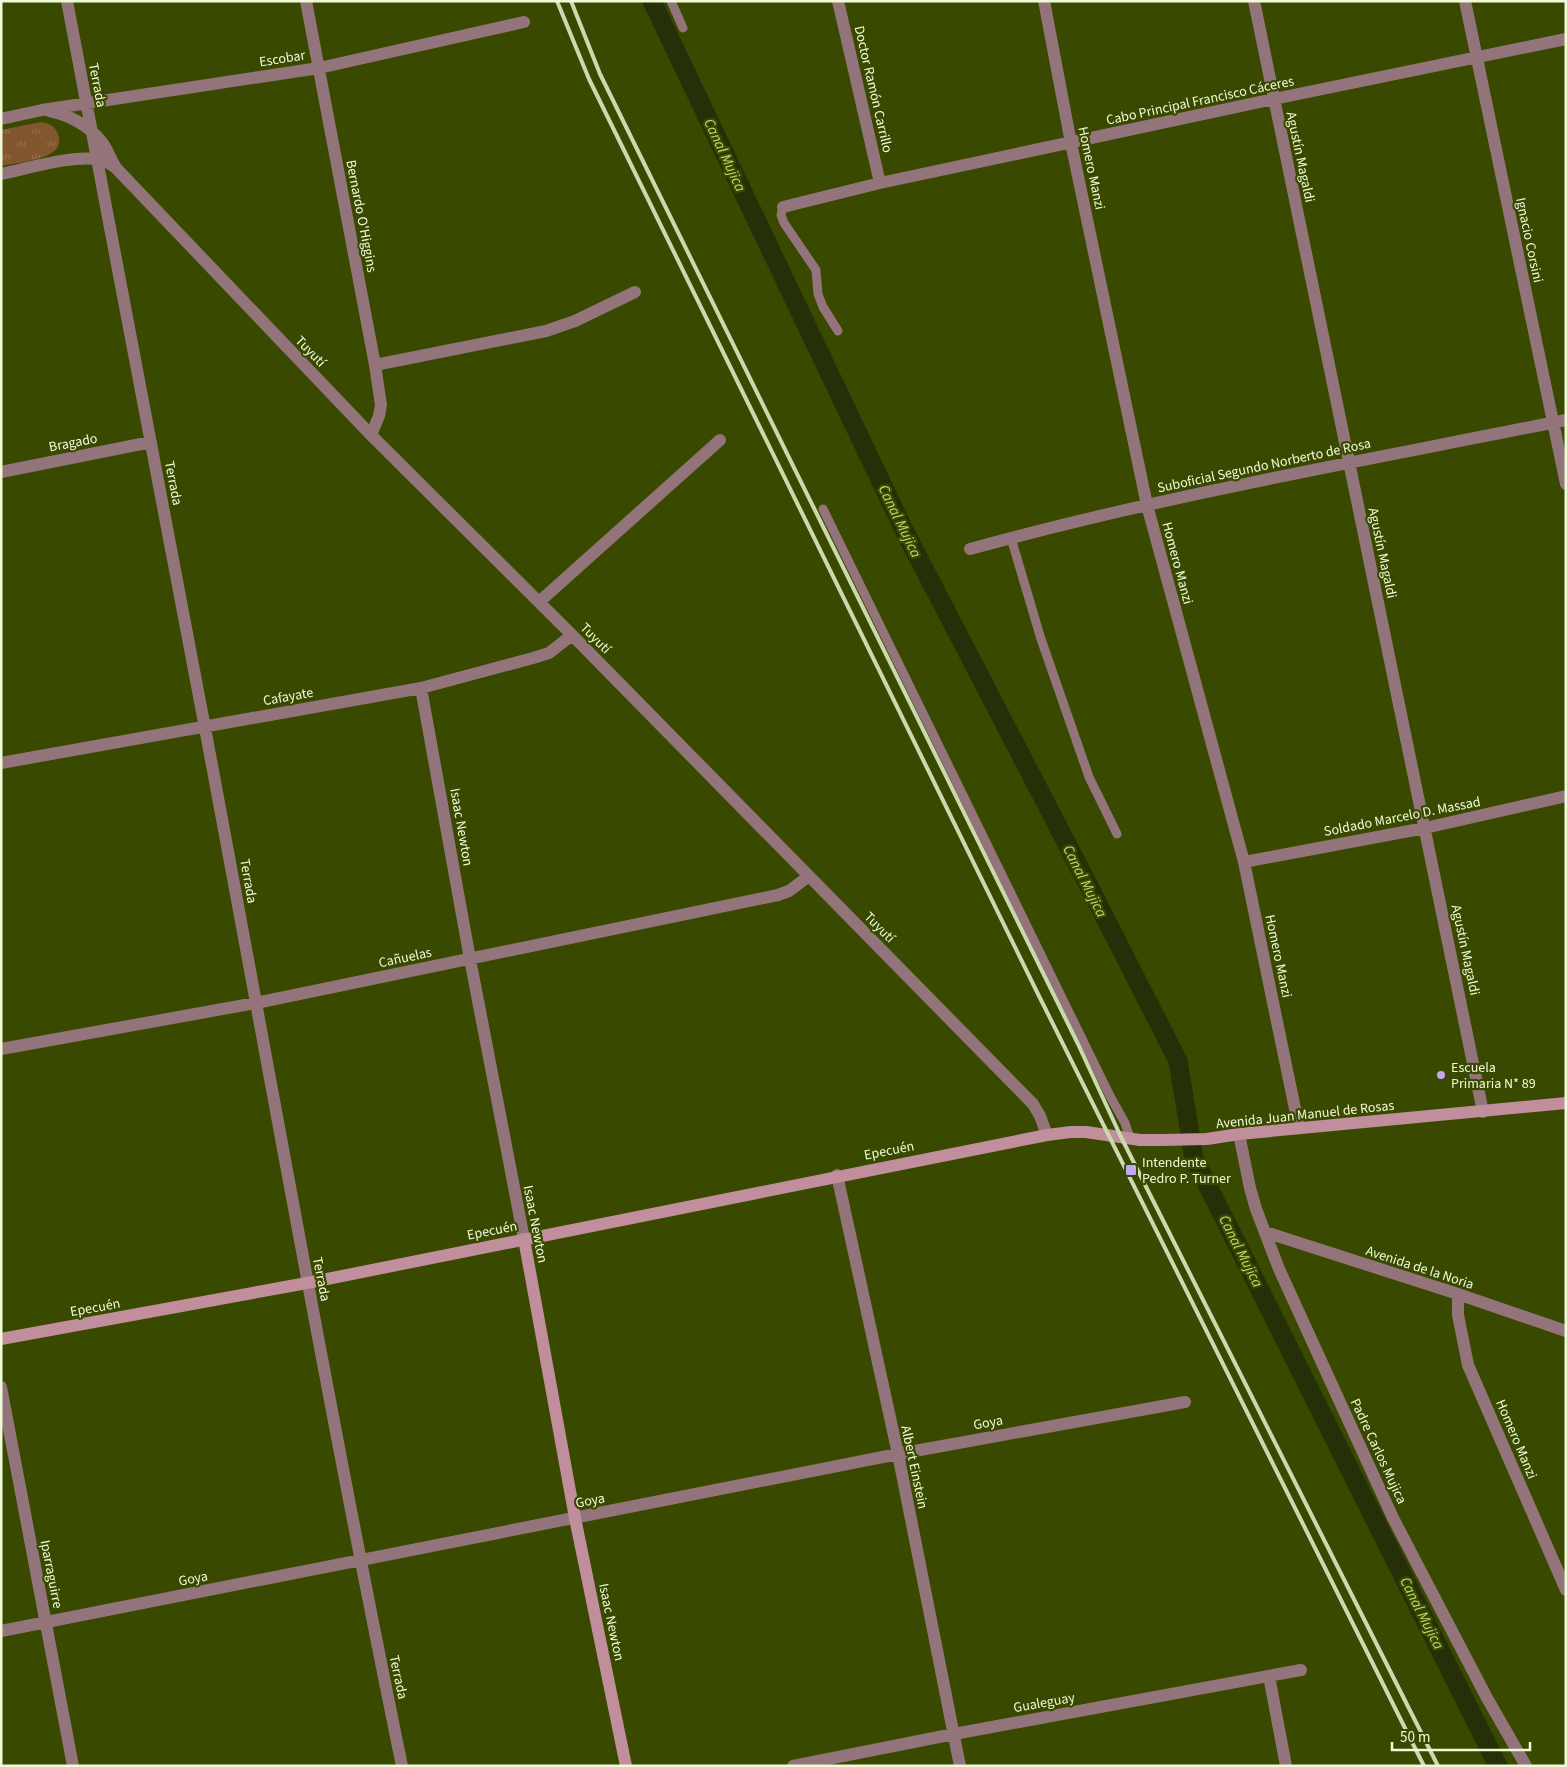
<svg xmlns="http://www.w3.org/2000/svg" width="1567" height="1767" font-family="'Source Sans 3',sans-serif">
  <defs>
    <pattern id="grass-tufts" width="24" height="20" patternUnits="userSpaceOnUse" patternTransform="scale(1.25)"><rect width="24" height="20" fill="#82572e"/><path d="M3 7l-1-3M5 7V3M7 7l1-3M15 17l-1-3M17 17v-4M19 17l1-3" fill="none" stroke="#94704c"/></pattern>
  </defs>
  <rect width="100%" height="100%" fill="#3a4900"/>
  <path fill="url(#grass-tufts)" d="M41 122C48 123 54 125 57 132 71 160 18 162 1 166V130Z"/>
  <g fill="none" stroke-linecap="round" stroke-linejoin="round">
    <path stroke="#263008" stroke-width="19" d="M652 1 904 530 1093 894 1178 1061 1194 1158 1498 1766"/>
    <path stroke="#94747b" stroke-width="9" d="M671 1 683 28
      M783 207 781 215 784 223 816 270 818 294 823 307 838 331
      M823 509 1110 1096 1125 1123 1130 1138
      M1011 538 1041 639 1089 777 1117 834"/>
    <path stroke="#94747b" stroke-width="12" d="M67 1C113 244 160 486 205 728 270 1074 331 1421 402 1766
      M306 1 375 365 381 405 379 416 371 435
      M838 1 880 183
      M1044 1 1071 143 1147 505 1244 862 1299 1128
      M1254 1 1483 1112
      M1465 1 1566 484
      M49 111C68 114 89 126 101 141 107 148 110 158 115 166
      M1 119 42 110 319 68 524 22
      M1 174C31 168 73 154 102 160 107 162 112 165 116 168L371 435 572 635 1033 1104 1040 1116 1047 1135
      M783 207 880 183 1274 99 1566 39
      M375 365 546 331 575 321 635 292
      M1 472 151 442
      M970 549C1166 495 1367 460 1566 420
      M539 602 720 440
      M421 688 470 959 524 1239
      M1 763 421 688 533 658 549 653 572 635
      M1244 862 1425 828 1566 796
      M1 1049 256 1003 778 895 789 891 809 876
      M1239 1134 1250 1188 1256 1209 1279 1269 1393 1518 1487 1698 1526 1766
      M837 1175 898 1454 960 1766
      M1265 1232 1458 1294 1566 1331
      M1458 1294V1315L1468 1365 1566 1590
      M1 1387 73 1766
      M1 1631 898 1454 1185 1402
      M1269 1676 1286 1766
      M793 1766 954 1734 1301 1670"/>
    <path stroke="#c18e9b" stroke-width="12" d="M524 1239 575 1518 626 1766
      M1 1339 307 1283 1047 1135 1071 1132H1086L1140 1140H1163L1207 1139 1239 1134 1566 1103"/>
    <path stroke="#ccd9af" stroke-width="4" d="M557 1 589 79 1038 994 1424 1766
      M571 1 600 74 1078 1044 1121 1137 1438 1766"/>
  </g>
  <g fill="#c4a7f1" stroke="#3a4900" stroke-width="2">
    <circle cx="1441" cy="1075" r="5"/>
    <rect x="1125" y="1164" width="12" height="12" rx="2.5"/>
  </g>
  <g text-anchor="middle" stroke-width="4.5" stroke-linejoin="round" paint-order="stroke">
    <g font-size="14" fill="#effbd8" stroke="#3a4900">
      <text transform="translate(282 58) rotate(-9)" y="5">Escobar</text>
      <text transform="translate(98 85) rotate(79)" y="5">Terrada</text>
      <text transform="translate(874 89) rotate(77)" y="5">Doctor Ramón Carrillo</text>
      <text transform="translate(1200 100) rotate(-12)" y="5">Cabo Principal Francisco Cáceres</text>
      <text transform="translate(1301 157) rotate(78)" y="5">Agustín Magaldi</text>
      <text transform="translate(1092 168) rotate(78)" y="5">Homero Manzi</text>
      <text transform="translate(362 216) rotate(79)" y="5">Bernardo O'Higgins</text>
      <text transform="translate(1530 240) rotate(78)" y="5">Ignacio Corsini</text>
      <text transform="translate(311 351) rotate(46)" y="5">Tuyutí</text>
      <text transform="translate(73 442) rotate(-11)" y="5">Bragado</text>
      <text transform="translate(1264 465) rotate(-12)" y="5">Suboficial Segundo Norberto de Rosa</text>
      <text transform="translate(174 483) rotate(79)" y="5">Terrada</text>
      <text transform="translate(1383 553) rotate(78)" y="5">Agustín Magaldi</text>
      <text transform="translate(1178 563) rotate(75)" y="5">Homero Manzi</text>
      <text transform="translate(596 638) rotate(45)" y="5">Tuyutí</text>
      <text transform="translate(288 696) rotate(-10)" y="5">Cafayate</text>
      <text transform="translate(1402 816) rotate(-11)" y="5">Soldado Marcelo D. Massad</text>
      <text transform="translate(462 827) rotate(80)" y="5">Isaac Newton</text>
      <text transform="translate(249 881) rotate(80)" y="5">Terrada</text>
      <text transform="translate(880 927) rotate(45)" y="5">Tuyutí</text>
      <text transform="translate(1466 950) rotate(78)" y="5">Agustín Magaldi</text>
      <text transform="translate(1279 956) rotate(78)" y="5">Homero Manzi</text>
      <text transform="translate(405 957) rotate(-12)" y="5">Cañuelas</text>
      <text transform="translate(1305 1114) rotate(-6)" y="5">Avenida Juan Manuel de Rosas</text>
      <text transform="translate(889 1150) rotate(-11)" y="5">Epecuén</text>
      <text transform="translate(536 1224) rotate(79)" y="5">Isaac Newton</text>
      <text transform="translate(492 1230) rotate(-11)" y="5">Epecuén</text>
      <text transform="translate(1420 1267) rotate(18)" y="5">Avenida de la Noria</text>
      <text transform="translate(322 1279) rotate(79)" y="5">Terrada</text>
      <text transform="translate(95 1307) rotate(-10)" y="5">Epecuén</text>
      <text transform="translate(988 1422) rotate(-10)" y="5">Goya</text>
      <text transform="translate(1517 1439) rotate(67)" y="5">Homero Manzi</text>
      <text transform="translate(1379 1451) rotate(65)" y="5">Padre Carlos Mujica</text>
      <text transform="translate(915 1467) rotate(78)" y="5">Albert Einstein</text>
      <text transform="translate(590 1500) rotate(-11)" y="5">Goya</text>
      <text transform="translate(52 1574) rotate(79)" y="5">Iparraguirre</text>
      <text transform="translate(193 1578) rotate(-11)" y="5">Goya</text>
      <text transform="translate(612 1622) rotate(78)" y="5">Isaac Newton</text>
      <text transform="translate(399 1677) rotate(78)" y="5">Terrada</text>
      <text transform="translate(1044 1702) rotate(-10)" y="5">Gualeguay</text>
    </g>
    <g font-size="14" fill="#effbd8" stroke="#3a4900" text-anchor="start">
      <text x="1451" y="1072">Escuela<tspan x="1451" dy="16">Primaria N* 89</tspan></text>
      <text x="1142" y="1167">Intendente<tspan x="1142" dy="16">Pedro P. Turner</tspan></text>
    </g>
    <g font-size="15" font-style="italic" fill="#bcd973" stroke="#3a4900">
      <text transform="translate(725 155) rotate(65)" y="5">Canal Mujica</text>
      <text transform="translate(900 521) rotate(64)" y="5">Canal Mujica</text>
      <text transform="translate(1085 881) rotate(63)" y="5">Canal Mujica</text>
      <text transform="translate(1241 1251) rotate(63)" y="5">Canal Mujica</text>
      <text transform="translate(1422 1613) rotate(63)" y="5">Canal Mujica</text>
    </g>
  </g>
  <rect width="1567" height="1767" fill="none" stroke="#effbd8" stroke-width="5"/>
  <path d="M1392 1742v8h138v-8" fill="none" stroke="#effbd8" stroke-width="2.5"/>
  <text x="1400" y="1742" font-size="15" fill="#effbd8" stroke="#3a4900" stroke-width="4" paint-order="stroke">50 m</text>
</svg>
